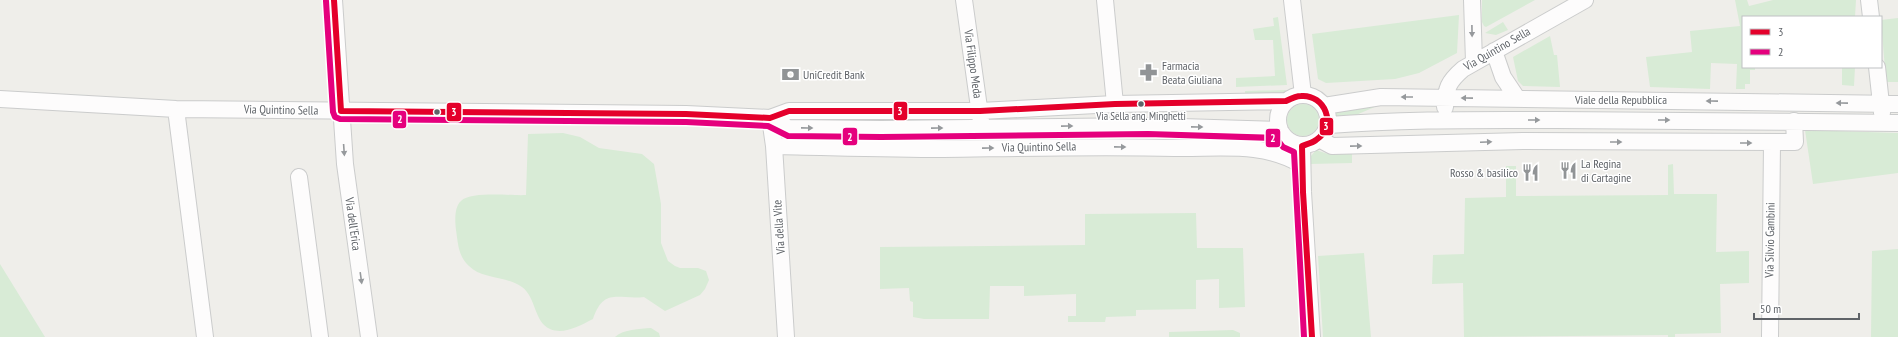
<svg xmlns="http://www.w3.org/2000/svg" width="1898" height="337" font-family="'PT Sans Narrow',sans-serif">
  <rect width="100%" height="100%" fill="#efeeea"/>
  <path fill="#d8ebd6" d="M1482 0H1535L1486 27 1484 26 1482 22Z
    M1735 0H1747L1749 6 1773 0H1856L1855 17H1743V67H1755V70H1750V84H1745V89H1736L1737 64 1711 63 1710 89 1650 87 1646 57 1692 52 1690 31 1740 26Z
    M1459 15 1457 53 1419 73 1395 79 1326 83 1318 79 1312 34Z
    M1278 17 1287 85 1236 87V78L1275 76 1273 40H1255L1253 29 1274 26 1273 18Z
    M1898 18V82H1886L1881 20Z
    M1503 22 1508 30 1496 35 1485 33Z
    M1550 36 1554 55H1557L1560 87 1523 86 1518 81 1513 57Z
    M1842 67H1855L1854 86 1842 85Z
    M1287 90C1278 99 1257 93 1245 93V91Z
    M1287 120a16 16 0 1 1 32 0a16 16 0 1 1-32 0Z
    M1366 104 1435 105V106H1377L1356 115 1336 117 1335 109Z
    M1805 130 1898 133V173L1813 184Z
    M563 133 580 137 599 148 642 154 654 164 661 204V243L668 261 675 266 680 268H698L706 271 709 280 705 289 700 295 665 311 644 297C618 300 604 287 593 319 579 326 564 335 550 329 534 322 536 297 522 287 507 276 481 279 469 266 458 256 458 243 456 230 455 222 454 207 461 201 471 191 511 196 526 195L528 134Z
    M1316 150 1328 154H1352V163L1310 164 1311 156Z
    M1673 164 1674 194H1717L1716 252 1749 251V283L1720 284 1721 333 1675 334V337H1668V335L1464 337 1463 283 1432 284 1433 255 1464 254 1465 198 1506 197V166H1516V196L1668 195V165Z
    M1196 213 1197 248H1243L1245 307 1219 308V279L1196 280V309L1136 310V316L1106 317 1105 322H1068V316H1076V294L1024 296V286H990L989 319H924L913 317V302L910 301 909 288 880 289V247L1085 245V214Z
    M1898 249V337H1871L1872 251Z
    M1364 253 1371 337H1323L1318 256Z
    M0 264 45 337H0Z
    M651 328 659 333 660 337H615C624 329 639 329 651 328Z
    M1233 330 1240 333V337H1169V332Z"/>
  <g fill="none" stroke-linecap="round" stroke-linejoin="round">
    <defs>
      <path id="minor" d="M334 0 345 164 369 337
        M964 0 981 122
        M1105 0 1115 104
        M1292 0 1303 95
        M1472 0 1474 62
        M1869 0 1871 17
        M1494 51 1503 77 1517 98
        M1877 67 1882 113
        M1278 120a25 25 0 1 1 50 0a25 25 0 1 1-50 0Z
        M0 99 176 109 686 114 770 118 789 111H980L1115 104 1286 101
        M1324 106 1381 97 1898 104
        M1445 107C1446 88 1448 82 1463 69L1585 0
        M176 109 205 337
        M770 118 788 128 881 129 1148 126 1280 130
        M770 118 774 146 786 337
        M1329 125C1404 119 1480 120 1556 120 1670 120 1784 122 1898 123
        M1319 139 1332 146 1523 141 1795 142 1794 121
        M774 146C830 147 887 149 943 149 1020 148 1098 146 1175 148 1217 149 1264 141 1302 165
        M1302 146 1303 192 1312 337
        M299 177 320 337
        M1770 337 1772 143"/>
    </defs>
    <use href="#minor" stroke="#cbcccc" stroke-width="18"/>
    <use href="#minor" stroke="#fdfcfc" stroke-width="16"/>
    <defs>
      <path id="bus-1" d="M334 0 341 111 686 114 770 118 789 111H980L1115 104 1286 101C1290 99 1296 96 1301 96 1325 94 1338 126 1316 140 1312 143 1307 144 1302 146L1303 192 1312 337"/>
      <path id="bus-2" d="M326 1 333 112 335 117 340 119 686 122 768 126 788 136 881 137 1148 134 1276 138 1283 147 1294 152 1304 337"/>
    </defs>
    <use href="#bus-1" stroke="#fff" stroke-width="9"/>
    <use href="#bus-2" stroke="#fff" stroke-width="9"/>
    <use href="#bus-1" stroke="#e4002b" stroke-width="6"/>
    <use href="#bus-2" stroke="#e5007d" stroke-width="6"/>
  </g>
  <defs><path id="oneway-solid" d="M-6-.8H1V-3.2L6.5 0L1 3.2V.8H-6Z"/></defs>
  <g fill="#96999c">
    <use href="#oneway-solid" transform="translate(1472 31) rotate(89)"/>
    <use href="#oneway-solid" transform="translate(1407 97) rotate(-180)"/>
    <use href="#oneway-solid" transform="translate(1467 98) rotate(-179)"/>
    <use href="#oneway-solid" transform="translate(1712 101) rotate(-179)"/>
    <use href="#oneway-solid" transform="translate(1842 103) rotate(-179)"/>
    <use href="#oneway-solid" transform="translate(1534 120)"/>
    <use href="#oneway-solid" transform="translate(1664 120)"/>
    <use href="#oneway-solid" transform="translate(1067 126) rotate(-1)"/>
    <use href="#oneway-solid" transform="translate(1197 127) rotate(1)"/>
    <use href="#oneway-solid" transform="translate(807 128) rotate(1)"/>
    <use href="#oneway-solid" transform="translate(937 128) rotate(-1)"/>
    <use href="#oneway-solid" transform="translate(1486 142) rotate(-2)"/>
    <use href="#oneway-solid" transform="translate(1616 142)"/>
    <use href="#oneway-solid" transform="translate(1746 143)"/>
    <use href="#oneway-solid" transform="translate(1356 146) rotate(-1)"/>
    <use href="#oneway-solid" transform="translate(1120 147) rotate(1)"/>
    <use href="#oneway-solid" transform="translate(988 148) rotate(-1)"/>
    <use href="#oneway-solid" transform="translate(344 150) rotate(86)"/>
    <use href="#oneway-solid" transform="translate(361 278) rotate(82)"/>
  </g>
  <defs>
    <symbol id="pharmacy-bare" viewBox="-9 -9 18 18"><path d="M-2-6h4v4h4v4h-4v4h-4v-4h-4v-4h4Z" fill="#919496" stroke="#fff" stroke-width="2.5" paint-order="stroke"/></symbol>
    <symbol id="bank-bare" viewBox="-9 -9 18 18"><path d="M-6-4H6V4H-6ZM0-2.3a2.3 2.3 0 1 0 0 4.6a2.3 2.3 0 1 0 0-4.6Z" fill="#919496" stroke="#fff" stroke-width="2.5" paint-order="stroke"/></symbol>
    <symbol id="restaurant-bare" viewBox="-9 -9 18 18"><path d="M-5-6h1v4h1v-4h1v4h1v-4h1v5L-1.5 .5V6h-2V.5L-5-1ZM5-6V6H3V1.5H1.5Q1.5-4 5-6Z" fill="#919496" stroke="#fff" stroke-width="2.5" paint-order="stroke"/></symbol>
  </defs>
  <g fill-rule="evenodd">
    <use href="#pharmacy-bare" x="1136" y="60" width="25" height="25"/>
    <use href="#bank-bare" x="778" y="62" width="25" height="25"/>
    <use href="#restaurant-bare" x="1556" y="158" width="25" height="25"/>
    <use href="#restaurant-bare" x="1518" y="160" width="25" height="25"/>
  </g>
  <g fill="#5f6368" stroke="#fff" stroke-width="1.5">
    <circle cx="1141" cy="104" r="3.5"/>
    <circle cx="437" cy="112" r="3.5"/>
  </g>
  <g text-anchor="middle" stroke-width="3" stroke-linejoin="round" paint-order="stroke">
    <g font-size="11" fill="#5f6368" stroke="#fff">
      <text x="1141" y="120">Via Sella ang. Minghetti</text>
    </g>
    <g font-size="12" fill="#5f6368" stroke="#fff">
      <text transform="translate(1497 49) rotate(-30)" y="4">Via Quintino Sella</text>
      <text transform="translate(973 64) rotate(82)" y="4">Via Filippo Meda</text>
      <text x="1621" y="104">Viale della Repubblica</text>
      <text transform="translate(281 110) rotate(1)" y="4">Via Quintino Sella</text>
      <text transform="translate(1039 147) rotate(-1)" y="4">Via Quintino Sella</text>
      <text transform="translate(353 224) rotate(82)" y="4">Via dell'Erica</text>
      <text transform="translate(779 227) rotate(-94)" y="4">Via della Vite</text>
      <text transform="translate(1770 240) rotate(-89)" y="4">Via Silvio Gambini</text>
    </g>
    <g font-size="12" fill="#5f6368" stroke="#fff" text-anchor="start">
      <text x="1162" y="70">Farmacia<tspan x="1162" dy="14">Beata Giuliana</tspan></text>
      <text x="803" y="79">UniCredit Bank</text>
      <text x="1581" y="168">La Regina<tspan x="1581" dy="14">di Cartagine</tspan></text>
      <text x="1518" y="177" text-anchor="end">Rosso &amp; basilico</text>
    </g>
  </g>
  <g stroke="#fff" stroke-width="1.5">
    <rect x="893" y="101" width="15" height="20" rx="4" fill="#e4002b"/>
    <rect x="446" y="102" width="16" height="20" rx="4" fill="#e4002b"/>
    <rect x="392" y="110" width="15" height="19" rx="4" fill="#e5007d"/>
    <rect x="1319" y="117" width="15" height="19" rx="4" fill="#e4002b"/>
    <rect x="842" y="127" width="16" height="19" rx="4" fill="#e5007d"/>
    <rect x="1265" y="128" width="16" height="20" rx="4" fill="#e5007d"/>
  </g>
  <g font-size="11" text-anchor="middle" font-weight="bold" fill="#fff">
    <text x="900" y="115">3</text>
    <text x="454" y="116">3</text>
    <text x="400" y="123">2</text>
    <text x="1326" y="130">3</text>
    <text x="850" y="141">2</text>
    <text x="1273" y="142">2</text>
  </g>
  <rect x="1742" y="16" width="140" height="52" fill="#ffffff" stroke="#bfc1c3"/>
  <rect x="1750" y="29" width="20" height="6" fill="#e4002b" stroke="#bfc1c3"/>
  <text x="1778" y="36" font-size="12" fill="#5f6368">3</text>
  <rect x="1750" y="49" width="20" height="6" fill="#e5007d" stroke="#bfc1c3"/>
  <text x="1778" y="56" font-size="12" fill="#5f6368">2</text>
  <path d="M1754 313v6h105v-6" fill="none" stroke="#5f6368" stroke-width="2"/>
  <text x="1760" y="313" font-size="12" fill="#5f6368" stroke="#ffffff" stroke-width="3" paint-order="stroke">50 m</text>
</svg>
